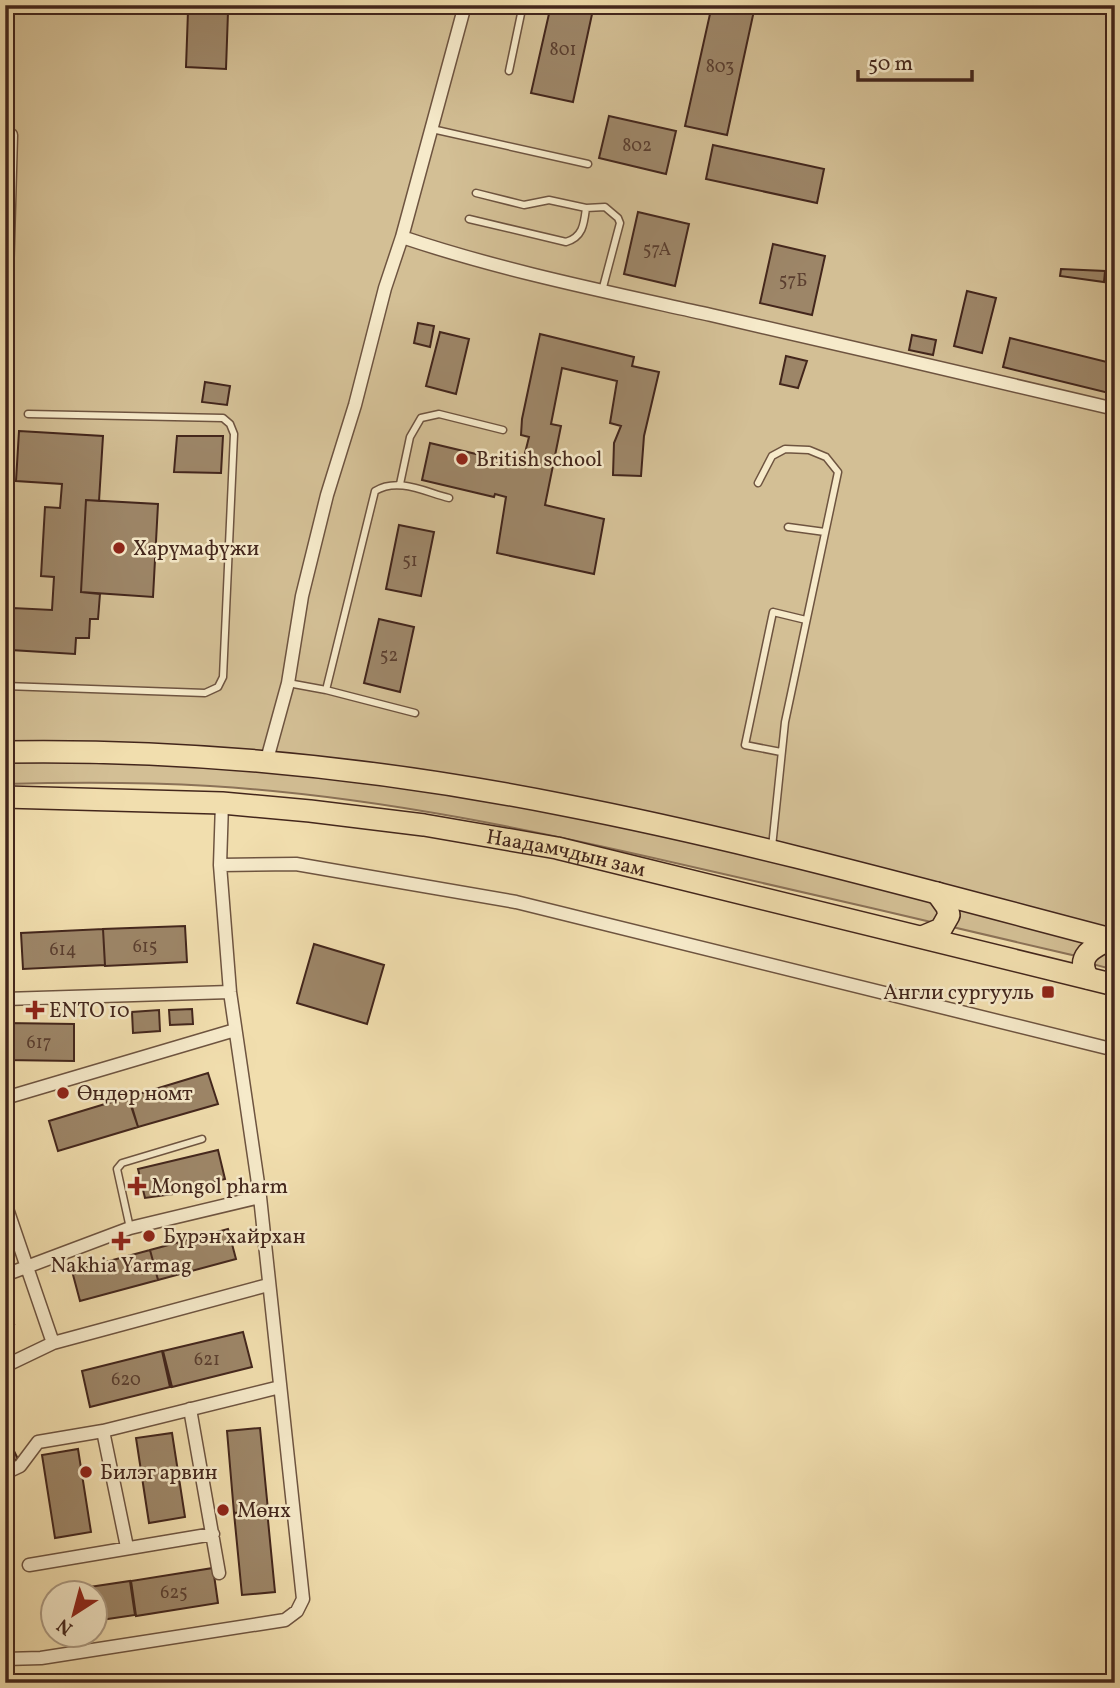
<svg xmlns="http://www.w3.org/2000/svg" width="1120" height="1688" font-family="Vollkorn,serif">
  <rect width="100%" height="100%" fill="#f1deae"/>
  <filter id="stains"><feTurbulence type="fractalNoise" baseFrequency=".00286" numOctaves="4"/><feColorMatrix values="0 0 0 0 .2 0 0 0 0 .09 0 0 0 0 .02 0 0 0 .5 -.17"/></filter>
  <radialGradient id="worn" r=".72"><stop offset=".6" stop-color="#630" stop-opacity="0"/><stop offset="1" stop-color="#630" stop-opacity=".3"/></radialGradient>
  <path fill="#d3bf95" stroke="#8b7258" stroke-width="2" d="M5 5H1115V970L1092 964 1089 959C961 929 834 899 706 870 543 832 378 796 210 786 142 782 74 782 5 784Z"/>
  <path fill="#9d8668" stroke="#43261c" stroke-width="2" d="M551 5H594L573 102 531 93Z
    M712 5 755 6 727 135 685 126Z
    M188 11 228 12 226 69 186 67Z
    M609 116 676 131 666 174 599 158Z
    M713 145 824 169 817 203 706 179Z
    M638 212 689 224 675 286 624 274Z
    M773 244 825 256 812 315 760 303Z
    M1061 269 1105 271 1104 282 1060 276Z
    M967 291 996 298 982 353 954 346Z
    M418 323 434 326 430 347 414 343Z
    M440 332 469 339 456 394 426 386Z
    M540 334 634 357 632 366 659 372 644 436 641 476 613 475 614 443 621 426 610 423 617 381 562 368 551 424 561 426 545 505 604 519 594 574 497 553 506 497 495 494 494 497 422 480 430 443 522 465 529 437 521 435 522 419Z
    M912 335 936 340 933 355 909 350Z
    M1010 338 1115 364 1113 394 1003 367Z
    M786 356 807 361 798 388 780 384Z
    M205 382 230 386 227 405 202 402Z
    M19 431 103 436 99 501 86 500 81 592 100 594 98 619H90L89 638H76L75 654 11 650 13 608 52 610 54 577 41 576 45 507 60 508 62 484 16 481Z
    M177 436H223L221 473 174 472Z
    M86 500 158 504 153 597 81 592Z
    M399 525 434 532 421 596 386 589Z
    M379 619 414 627 400 692 364 683Z
    M185 926 187 962 105 966 103 929Z
    M103 929 105 965 23 969 21 933Z
    M314 944 384 965 367 1024 297 1003Z
    M192 1009 193 1024 170 1025 169 1010Z
    M159 1010 160 1031 133 1033 132 1012Z
    M5 1023 74 1024V1061L5 1060Z
    M208 1073 218 1104 138 1127 129 1097Z
    M128 1097 138 1127 58 1151 49 1121Z
    M218 1150 225 1179 208 1183V1186L199 1188 198 1185 173 1191 174 1194 145 1198 138 1169Z
    M228 1229 236 1259 158 1280 150 1250Z
    M150 1250 158 1280 80 1301 72 1271Z
    M5 1306 14 1324 5 1328Z
    M243 1332 252 1367 172 1387 163 1351Z
    M162 1351 170 1387 90 1407 82 1371Z
    M260 1428 268 1510 234 1513 227 1431Z
    M5 1433 18 1459 5 1465Z
    M172 1433 185 1517 149 1523 136 1438Z
    M78 1449 91 1532 55 1538 42 1455Z
    M267 1510 275 1592 242 1595 234 1513Z
    M213 1568 218 1603 136 1616 131 1581Z
    M130 1581 135 1615 94 1621V1594H52V1617L49 1593Z"/>
  <g fill="none" stroke-linecap="round" stroke-linejoin="round">
    <defs>
      <path id="lane" d="M506 5 522 9 509 71
        M432 129 588 164
        M476 193 524 205 549 200 586 208 605 207 618 218 620 223 602 291
        M469 219 566 242C583 237 584 224 586 208
        M758 483 772 456 785 449 809 450 826 457 838 472 785 722 772 847
        M400 484 410 437 421 418 439 414 503 430
        M788 527 825 532
        M288 683 326 690 415 713
        M5 686 205 693 218 687 223 677 234 434 230 424 223 418 28 414
        M326 690 375 491C398 477 425 492 449 498
        M781 752 745 745 773 612 806 620
        M130 1228 117 1169 122 1163 202 1139"/>
      <path id="street" d="M5 135H11L5 345
        M402 237 465 5
        M266 763 288 683 302 596 327 495 355 405 385 288 402 237C503 271 608 292 711 315 846 346 980 377 1115 409
        M220 865 296 864 516 902 1115 1050
        M5 999 230 992
        M5 1098 235 1030
        M5 1203 53 1343
        M5 1275 130 1228 260 1197
        M5 1366 53 1343 268 1285
        M190 1409 219 1573
        M103 1431 127 1547
        M5 1473 20 1466 38 1442 103 1431 280 1387
        M29 1565 213 1534
        M5 1659 41 1658 285 1620 297 1611 303 1599 260 1197 230 992 220 865 222 803"/>
      <g id="highway">
        <path d="M5 752C190 749 383 769 564 805 749 841 932 892 1115 940"/>
        <path id="s1" d="M5 797 222 803 310 811 424 825 557 848 1115 985"/>
        <path d="M922 937 941 929 949 915 947 907 937 893"/>
        <path d="M1088 978C1075 956 1093 947 1111 939"/>
      </g>
    </defs>
    <use href="#lane" stroke="#6e5440" stroke-width="9"/>
    <use href="#street" stroke="#6e5440" stroke-width="15"/>
    <use href="#highway" stroke="#43261c" stroke-width="24"/>
    <use href="#lane" stroke="#f6eaca" stroke-width="6"/>
    <use href="#street" stroke="#f6eaca" stroke-width="12"/>
    <use href="#highway" stroke="#f1deae" stroke-width="21"/>
  </g>
  <g fill="#8f2418" stroke="#f6eaca" stroke-width="2.5">
    <circle cx="462" cy="459" r="7"/>
    <circle cx="119" cy="548" r="7"/>
    <rect x="1041" y="985" width="14" height="14" rx="3.5"/>
    <path d="M31.5 999.5h7v7h7v7h-7v7h-7v-7h-7v-7h7z"/>
    <circle cx="63" cy="1093" r="7"/>
    <path d="M133.5 1175.5h7v7h7v7h-7v7h-7v-7h-7v-7h7z"/>
    <circle cx="149" cy="1236" r="7"/>
    <path d="M117.5 1230.5h7v7h7v7h-7v7h-7v-7h-7v-7h7z"/>
    <circle cx="86" cy="1472" r="7"/>
    <circle cx="223" cy="1510" r="7"/>
  </g>
  <g text-anchor="middle" stroke-width="5" stroke-linejoin="round" paint-order="stroke">
    <g font-size="18" fill="#5a3e2f">
      <text x="563" y="55">801</text>
      <text x="720" y="72">803</text>
      <text x="637" y="151">802</text>
      <text x="657" y="255">57А</text>
      <text x="793" y="286">57Б</text>
      <text x="410" y="566">51</text>
      <text x="389" y="661">52</text>
      <text x="145" y="952">615</text>
      <text x="63" y="955">614</text>
      <text x="39" y="1048">617</text>
      <text x="207" y="1365">621</text>
      <text x="126" y="1385">620</text>
      <text x="174" y="1598">625</text>
    </g>
    <g font-size="21" fill="#43261c" stroke="#f6eaca" text-anchor="start">
      <text x="476" y="466">British school</text>
      <text x="133" y="555">Харүмафүжи</text>
      <text x="1034" y="999" text-anchor="end">Англи сургууль</text>
      <text x="49" y="1017">ENTO 10</text>
      <text x="77" y="1100">Өндөр номт</text>
      <text x="151" y="1193">Mongol pharm</text>
      <text x="163" y="1243">Бүрэн хайрхан</text>
      <text x="121" y="1272" text-anchor="middle">Nakhia Yarmag</text>
      <text x="100" y="1479">Билэг арвин</text>
      <text x="237" y="1517">Мөнх</text>
    </g>
    <g font-size="21" fill="#43261c" stroke="#f6eaca">
      <text dy="7" stroke="none"><textPath href="#s1" startOffset="565">Наадамчдын зам</textPath></text>
    </g>
  </g>
  <rect width="1120" height="1688" fill="none" stroke="#f1deae" stroke-width="28"/>
  <rect x="7" y="7" width="1106" height="1674" fill="none" stroke="#43261c" stroke-width="3.5"/>
  <rect x="14" y="14" width="1092" height="1660" fill="none" stroke="#43261c" stroke-width="2"/>
  <g transform="translate(74 1614) rotate(216)"><circle r="33" fill="#f6eaca" stroke="#ae9c84" stroke-width="2"/>
  <path d="M0-5L12 26L0 18L-12 26Z" fill="#8f2418"/>
  <text y="-10" font-size="19" font-weight="bold" text-anchor="middle" fill="#43261c">N</text>
  </g>
  <path d="M858 70v10h114v-10" fill="none" stroke="#43261c" stroke-width="3.5"/>
  <text x="868" y="70" font-size="21" fill="#43261c" stroke="#f6eaca" stroke-width="5" paint-order="stroke">50 m</text>
  <rect width="100%" height="100%" filter="url(#stains)"/>
  <rect width="100%" height="100%" fill="url(#worn)"/>
</svg>
